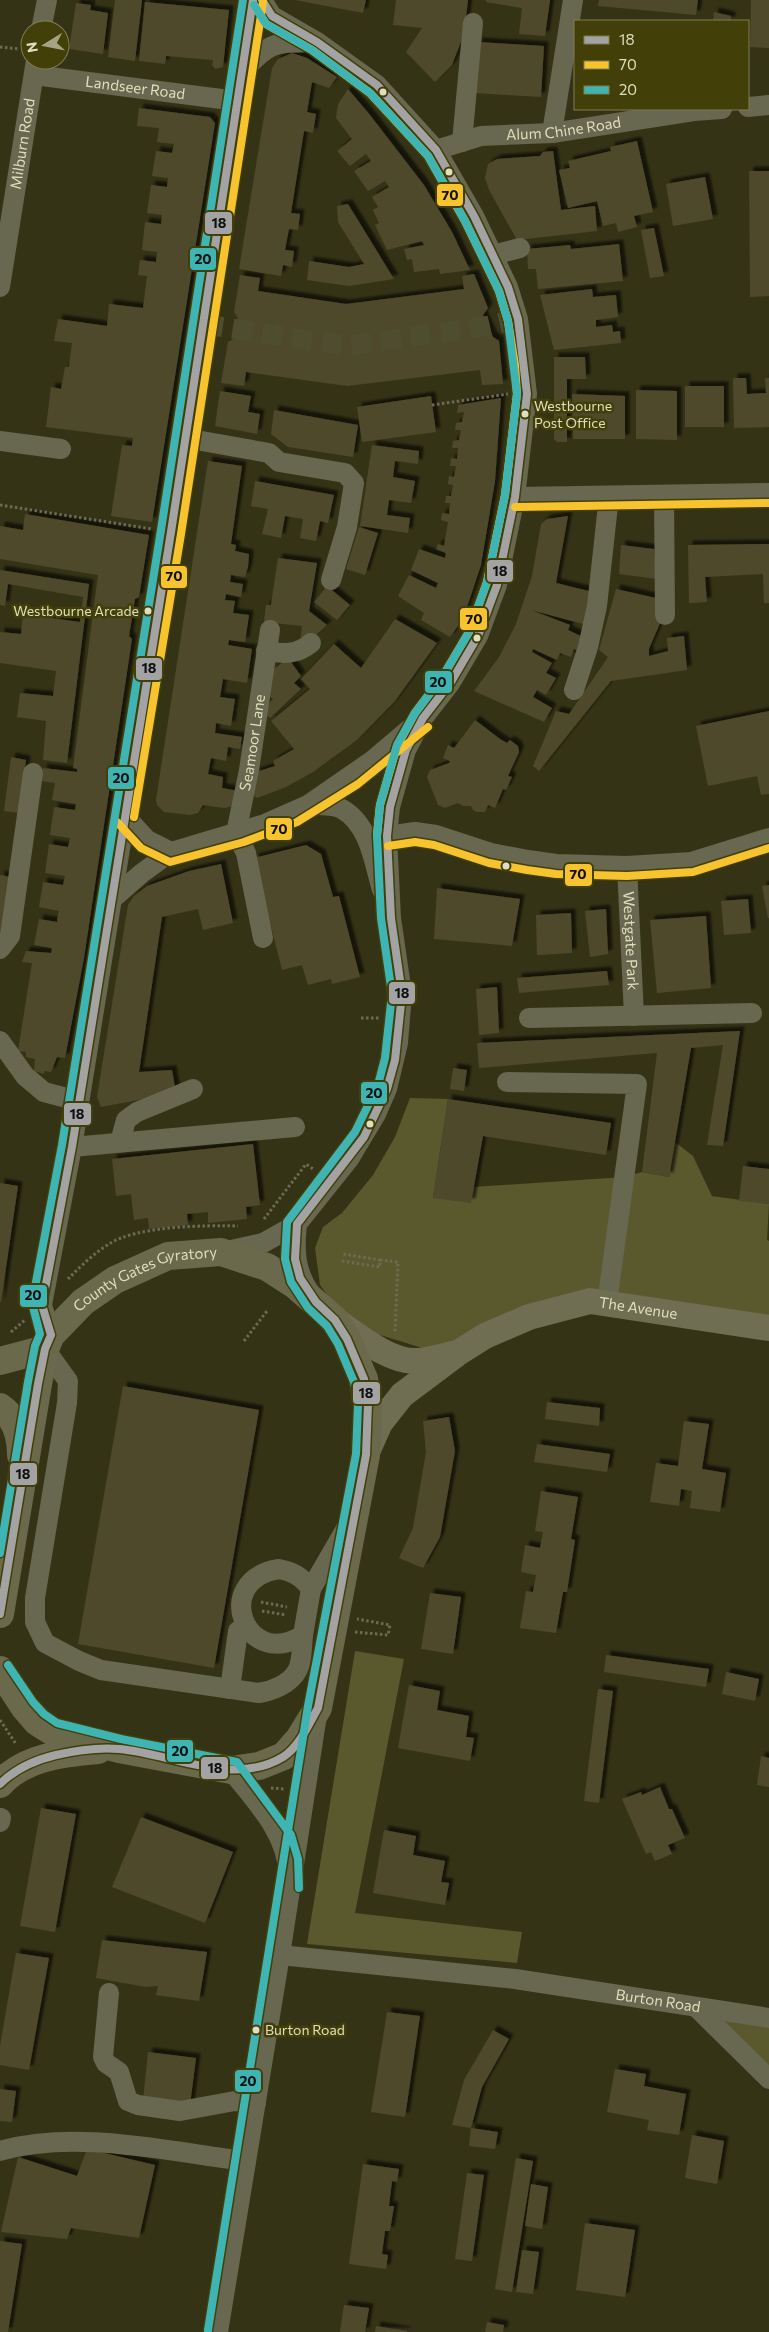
<svg xmlns="http://www.w3.org/2000/svg" width="769" height="2332" font-family="Commissioner,sans-serif">
  <defs>
    <filter id="shadow"><feDropShadow dx="4.5" dy="-4.5" stdDeviation="1" flood-color="#0009"/></filter>
  </defs>
  <rect width="100%" height="100%" fill="#353316"/>
  <path fill="#5a582d" d="M410 1098 448 1099 433 1198 473 1187 624 1177 642 1172 669 1177 675 1142 693 1156 712 1196 769 1204 767 1240 769 1241V1328L590 1301 458 1353 419 1347 377 1334 343 1316 320 1285 315 1248 323 1227 342 1213 373 1175 395 1137Z
    M355 1651 404 1659 355 1913 522 1932 517 1963 307 1944Z
    M696 2007 769 2018V2079Z"/>
  <path fill="#4e492c" filter="url(#shadow)" d="M115 0H142L135 61 108 57Z
    M295 0H366L363 13Z
    M396 0H468L464 34 452 65 435 82 406 52 422 28 393 25Z
    M486 0H550L545 36 519 34 522 8 486 2Z
    M599 0H698L696 15 598 6Z
    M751 0H769V48L750 47Z
    M145 2 229 10 223 67 215 69 212 65 213 60 166 56 165 64 139 61Z
    M76 3 91 5 90 10 108 13 103 54 69 49Z
    M714 12 731 16V21H713Z
    M478 42 544 46 541 97 474 93Z
    M292 53 307 58 337 77 329 88 312 82 307 112 316 114 313 133 304 131 291 213 300 214 298 230 289 229 285 250 294 251 292 267 283 265 281 276 239 269 272 68 278 59Z
    M348 89 370 115 424 185 452 232 470 270 440 274 439 269 414 272 412 259 407 260 404 249 424 245 422 241 387 250 375 225 379 223 373 210 378 207 372 197 389 187 385 181 368 191 354 171 371 161 366 154 350 166 337 151 352 139 336 118 338 104Z
    M139 108 210 117 215 123 152 522 111 516 122 445 132 446 133 438 46 427 51 387 61 389 65 367H69L72 343 54 341 58 319 107 326 109 304 143 308 147 276 138 275 140 260 156 262 157 252 142 250 145 222 161 224 162 215 147 213 151 185 167 187 168 178 152 176 156 151 172 153 174 144 157 142 159 128 137 126Z
    M637 141 653 212 634 216 637 227 618 232 616 223 603 226 597 201 568 208 559 170 570 168 568 161 611 151 610 147Z
    M553 151 561 210 595 206 597 231 517 240 489 190 485 178 488 164 497 159 540 156 543 152Z
    M749 171H769V296L750 297Z
    M705 177 713 219 673 226 666 184Z
    M348 204 394 279 349 286 307 280 309 261 349 267 364 264 338 222 337 206Z
    M654 228 664 276 650 278 641 230Z
    M619 244 623 281 538 289 536 269H528L527 249 570 245 571 249Z
    M474 274 488 308 483 315 493 337 499 341 503 384 482 385 480 370 347 386 246 372 244 386 221 383 228 342 233 339 238 318 234 312 240 275 260 278 258 291 346 304 464 289 462 276Z
    M592 289 593 297 616 295 618 317 596 320V327L612 325 613 332 620 331 621 343 554 350 540 295Z
    M554 357H585L586 379H567V442H557L554 439Z
    M733 378H746L747 394 766 393 765 378H769V427L734 428Z
    M685 386H724V427H685Z
    M636 390 677 391V440L636 439Z
    M220 391 251 396 248 412 260 414 257 434 215 426Z
    M572 394 625 396V439H573Z
    M431 396 436 432 362 442 357 407Z
    M501 398 495 481 481 565 468 604 460 623 450 637 421 620 424 613 398 596 409 575 436 588 438 583 411 570 419 549 445 558 446 553 436 549 438 544 444 546 448 522 441 520 442 513 449 514 450 503H445L446 496H451L453 485 448 484 449 476 454 477 456 466H450L451 458 457 459 458 448H452L453 441 459 440 461 430H455L456 423 462 422 464 412 457 413 458 405Z
    M274 410 358 425 353 457 288 447 271 434Z
    M372 445 419 451 418 464 395 461 393 477 415 481 411 503 389 500 387 515 410 518 408 533 360 526Z
    M208 461 242 466 231 544 236 545 235 551 249 554 248 567 245 577 231 575 230 582 243 584 241 597 226 594 225 600 235 601 233 613 249 615 245 642 229 640 228 645 252 649 247 683 223 679 220 697 235 699 233 712 231 726 216 723 215 733 242 737 240 749 228 747 226 761 211 758 208 774 223 777 222 788 239 791 237 805 225 808 203 805 198 813 190 815 164 812 157 805 156 800Z
    M255 481 334 495 328 523 320 521 316 541 300 538 303 519 285 516 281 538 262 534 268 509 251 506Z
    M25 514 149 535 139 597 135 599 129 636 132 639 84 958 65 1058 57 1057 51 1072 44 1071V1074L34 1071 35 1059 26 1057V1052L18 1051 32 963 22 962 26 951 51 953 52 948 34 945 39 919 57 922 58 914 59 911 39 907 43 882 63 885 65 876 45 873 49 844 68 847 70 838 50 835 54 807 75 810 76 804 52 800 55 783 41 781 43 768 77 772V769L73 768 98 575 0 559V526L23 530Z
    M568 516 556 583 593 592 587 625 531 610 570 625 568 630 585 638 579 651 574 649 571 657 560 653 557 660 533 649 532 652 552 663 546 673 556 678 546 695 537 690 533 697 552 708 544 722 474 691 499 657 516 624 532 576 541 524 547 519Z
    M359 527 378 533 365 575 346 569Z
    M769 544V603H764L763 574 705 577 707 602 689 603 688 545Z
    M621 545 654 549 657 579 619 574Z
    M278 558 317 563 309 611 327 625 317 634 300 644 302 626 264 622 266 605H271Z
    M0 570 89 584 67 763 43 760 46 721 17 717 20 693 53 696 56 671 0 663V632L21 634 23 614 80 622 83 597 8 584 5 606 0 605Z
    M327 586 350 605 337 620 314 602Z
    M616 589 656 598 660 623 649 649V656L668 651 667 638 684 636 687 670 611 681 539 771 533 766 556 711 569 714 608 657 599 650Z
    M395 619 437 643 395 701 357 740 313 772 286 787 257 798 252 795 256 772 275 766 273 761 294 749 271 721 310 689 301 679 334 644 361 668Z
    M288 658 301 676 294 683 301 689 270 718 262 711 273 699 267 694 274 669Z
    M769 711V794L761 795 757 776 708 786 696 726Z
    M475 720 500 739 507 743 510 740 518 746 519 752 508 776 512 777 506 790 503 789 495 808 488 805 485 812H477L473 810 471 806H463L458 803 445 808 438 805 427 777 430 770 449 763 450 761 443 758 448 745 454 748Z
    M11 757 26 760 19 813 4 811Z
    M306 845 321 854 333 897 339 896 360 977 332 984 331 979 308 985 302 965 282 970 254 858Z
    M221 864 233 923 203 930 198 909 162 917 139 1072 172 1070 176 1093 101 1107 97 1097 128 905 134 896 147 886 189 871Z
    M0 875 10 877 0 942Z
    M769 885V918H768L762 886Z
    M437 888 520 899 512 946 434 939Z
    M748 899 751 933 724 935 721 901Z
    M606 909 608 954 590 957 585 911Z
    M571 913 572 953 537 955 536 915Z
    M706 916 711 988 657 993 650 920Z
    M607 971 609 985 519 993 517 978Z
    M497 987 499 1033 479 1035 476 989Z
    M740 1031 723 1146 707 1145 723 1045 691 1048 669 1177 642 1172 657 1053 479 1068 477 1043Z
    M453 1068 467 1070 464 1091 450 1089Z
    M448 1099 611 1123 606 1155 483 1136 471 1203 433 1198Z
    M253 1144 260 1205 246 1207 247 1219 208 1223V1212L187 1214 188 1225 149 1229 148 1218 134 1220 131 1194 116 1196 112 1159Z
    M743 1166 769 1169V1204L739 1201Z
    M0 1183 18 1186 1 1302H0Z
    M123 1386 259 1410 214 1668 78 1644Z
    M547 1402 600 1408 599 1426 545 1419Z
    M449 1417 455 1451 440 1537 423 1568 399 1558 413 1528 426 1452 423 1421Z
    M684 1421 709 1424 702 1469 726 1473 720 1512 690 1508 692 1491 681 1489 679 1506 650 1502 656 1463 678 1466Z
    M537 1444 610 1454 607 1472 534 1462Z
    M541 1491 578 1497 571 1539 575 1540 567 1592H563L556 1633 520 1628 526 1591 533 1592 536 1575 521 1572 525 1545 540 1548 543 1532 535 1531Z
    M430 1593 461 1597 453 1654 421 1649Z
    M606 1655 709 1669 706 1687 604 1672Z
    M726 1672 759 1679 755 1701 722 1694Z
    M409 1685 440 1691 437 1710 469 1716 466 1737 474 1738 470 1761 398 1748Z
    M598 1689 613 1691 599 1803 584 1801Z
    M761 1756 769 1758V1787L757 1785Z
    M660 1787 669 1809H672L685 1838 668 1845 672 1854 655 1861 651 1852 646 1854 622 1799 641 1792 642 1795Z
    M41 1808 76 1814 55 1932 20 1926Z
    M141 1817 233 1852 205 1923 112 1887Z
    M384 1830 416 1836 413 1855 445 1861 441 1882 449 1883 445 1905 373 1893Z
    M102 1940 207 1952 199 2001 156 1995 158 1986 146 1987 96 1978Z
    M16 1953 49 1958 29 2070 0 2065V2046Z
    M387 2012 420 2016 405 2117 371 2112Z
    M493 2030 509 2039 482 2087 471 2128 452 2125 464 2080Z
    M148 2052 196 2058 190 2105 143 2100Z
    M615 2069 646 2074 644 2086 686 2094 679 2135 647 2130 649 2120 607 2112Z
    M0 2089 16 2091 12 2122 0 2121Z
    M471 2128 498 2132 495 2149 469 2146Z
    M692 2135 724 2141 717 2184 685 2178Z
    M87 2149 155 2165 139 2238 71 2228 67 2239 1 2232 18 2157 77 2176Z
    M516 2158 533 2161 512 2292 495 2289Z
    M363 2164 399 2169 397 2182 392 2181 389 2206H394L390 2231H385L382 2254 388 2255 386 2269 349 2264Z
    M467 2173 484 2175 472 2261 455 2259Z
    M531 2184 548 2187 542 2229 525 2226Z
    M585 2223 635 2230 625 2297 576 2290Z
    M0 2241 22 2244 8 2332H0Z
    M522 2250 539 2252 533 2294 516 2292Z
    M344 2305 369 2308 365 2332H340Z
    M487 2322 504 2325 503 2332H485Z
    M376 2326 407 2331V2332H375Z"/>
  <g fill="none" stroke-linecap="round" stroke-linejoin="round">
    <path stroke="#4e4d2f" stroke-width="20" stroke-dasharray="20 10" stroke-linecap="butt" d="M203 324 347 346 488 326 518 319"/>
    <path stroke="#6c6b55" stroke-width="3" stroke-dasharray="2.5 2.5" stroke-linecap="butt" d="M0 47 19 49
      M432 405 508 394
      M0 505 152 529
      M361 1018H381
      M264 1219 306 1164 313 1169 311 1170
      M380 1260 398 1262 395 1333
      M342 1261 380 1267V1260L343 1254
      M68 1279C80 1267 94 1253 109 1244 136 1226 206 1225 238 1226
      M11 1332 25 1320
      M244 1341 267 1311
      M261 1602 287 1607
      M262 1611 286 1615
      M355 1632 388 1635 390 1625 357 1619
      M0 1720 16 1744
      M271 1788 285 1789"/>
    <g stroke="#68674f" stroke-width="20">
      <path d="M41 30 47 0"/>
      <path d="M241 73C271 40 274 43 317 42"/>
      <path id="s1" d="M34 75 237 101"/>
      <path d="M748 107 769 105"/>
      <path d="M552 133 573 0"/>
      <path d="M462 142 473 23"/>
      <path id="s2" d="M436 150 481 136 552 133 694 111 722 109"/>
      <path d="M493 255 520 248"/>
      <path id="s3" d="M0 287 36 60"/>
      <path d="M185 438 269 453 279 462 345 473 354 483 347 527 331 580"/>
      <path d="M0 441 61 449"/>
      <path d="M664 495 665 615"/>
      <path d="M515 497 769 493"/>
      <path d="M266 651C284 654 297 655 311 643"/>
      <path d="M574 690 588 647 597 606 609 496"/>
      <path d="M308 805C319 805 333 804 342 809 370 825 374 863 382 890"/>
      <path d="M124 815 147 840 171 852"/>
      <path d="M387 836 415 832 436 835 491 853 528 860 556 864 627 866 691 862 769 838"/>
      <path id="s4" d="M627 866 634 1016"/>
      <path d="M111 900 142 873 171 852 265 824 308 805 373 760 412 727"/>
      <path id="s5" d="M263 938 246 853 236 833 249 770 270 630"/>
      <path d="M0 949 10 936 33 773"/>
      <path d="M529 1018 752 1013"/>
      <path d="M0 1041 25 1076 44 1092 78 1101"/>
      <path d="M507 1082 637 1084 607 1303"/>
      <path d="M120 1142 126 1120 137 1112 193 1089"/>
      <path d="M72 1147 295 1127"/>
      <path d="M297 1224C294 1250 295 1271 310 1293"/>
      <path d="M222 1252 263 1243 297 1224 349 1159 376 1114 387 1089 398 1043 402 994 391 918 387 836 390 807 406 750 423 718 451 682 478 636 497 585 515 497 527 394 518 319 508 287 474 216 436 150 377 85 317 42 272 16 262 0"/>
      <path d="M51 1335 42 1305 72 1147 171 532 253 0"/>
      <path d="M45 1349 68 1381 67 1403 35 1598V1622L45 1643 79 1661 101 1670 259 1693C272 1691 290 1684 297 1671 302 1663 302 1645 303 1635"/>
      <path d="M279 1569C294 1572 302 1577 311 1589L303 1635C246 1672 210 1580 279 1569Z"/>
      <path d="M311 1589 348 1525"/>
      <path d="M230 1689 238 1631"/>
      <path d="M231 1770C254 1800 287 1832 288 1872"/>
      <path d="M0 1822 1 1818"/>
      <path id="s6" d="M280 1955 515 1979 769 2018"/>
      <path d="M109 1993 103 2057 106 2063 119 2072 128 2101 138 2105 180 2111 235 2101 256 2103"/>
      <path d="M696 2007 769 2079"/>
      <path d="M0 2151C76 2129 169 2152 246 2161"/>
      <path d="M218 2332 280 1955 317 1715"/>
    </g>
    <g stroke="#706e52" stroke-width="26">
      <path d="M335 1320C357 1335 390 1363 418 1361 429 1360 441 1357 452 1354"/>
      <path id="s7" d="M367 1452 380 1423 402 1395 458 1353 485 1336 529 1317 590 1301 769 1328"/>
    </g>
    <g stroke="#6b694b" stroke-width="28">
      <path d="M0 1361 45 1349"/>
      <path d="M0 1407C16 1418 21 1437 21 1455"/>
      <path id="s8" d="M0 1614 38 1384 45 1349 51 1335 83 1302 115 1280 168 1256 221 1252 267 1267 295 1285 335 1320 347 1339 364 1379 368 1404V1427L366 1455 318 1708 299 1739 284 1756 259 1766 231 1770 119 1749 53 1732 37 1722 25 1708 0 1670"/>
      <path d="M0 1784C24 1757 63 1753 98 1750"/>
    </g>
    <defs>
      <path id="bus-1" d="M51 1335 42 1305 72 1147 171 532 253 0
        M0 1614 38 1384 45 1349 51 1335
        M0 1784C16 1768 35 1760 56 1755 77 1750 99 1747 120 1749 172 1754 234 1787 283 1757 299 1747 309 1724 318 1708L366 1455 368 1404 364 1379 347 1339 335 1320 316 1302 300 1278 295 1259 297 1224 364 1137 387 1089 395 1060 402 994 391 918 387 836 390 807 406 750 423 718 451 682 478 636 497 585 515 497 527 394 518 319 508 287 474 216 436 150 377 85 317 42 272 16 262 0"/>
      <path id="bus-2" d="M254 5 266 24 312 50 370 93 428 156 465 221 499 291 508 321 515 365 517 394 505 495 487 582 469 632 443 676 415 713 397 746 380 805 377 835
        M515 507 769 503
        M134 817 181 534 263 2
        M117 822 141 848 170 862 244 842 297 822 358 784 428 727
        M388 846 415 842 434 845 489 863 527 870 556 874 627 876 693 872 769 848"/>
      <path id="bus-3" d="M0 1553 28 1382 35 1346 40 1334 32 1303 62 1145 161 530 243 0
        M8 1665 33 1702 44 1714 57 1723 121 1739 237 1762 291 1835 298 1859 299 1888
        M208 2330 308 1706 356 1454 358 1405 354 1382 338 1344 327 1326 308 1308 291 1282 285 1259 287 1222 355 1132 378 1085 385 1058 392 994 381 918 377 836 380 805 397 745 415 713 443 676 469 632 487 582 505 495 517 394 508 321 499 291 465 221 428 156 370 93 312 50 266 24 254 5"/>
    </defs>
    <use href="#bus-1" stroke="#423f09" stroke-width="11"/>
    <use href="#bus-2" stroke="#423f09" stroke-width="11"/>
    <use href="#bus-3" stroke="#423f09" stroke-width="11"/>
    <use href="#bus-1" stroke="#a4a3a3" stroke-width="8"/>
    <use href="#bus-2" stroke="#f7c32f" stroke-width="8"/>
    <use href="#bus-3" stroke="#3eb5b2" stroke-width="8"/>
  </g>
  <g fill="#dfdfbd" stroke="#423f09" stroke-width="2">
    <circle cx="383" cy="92" r="4.5"/>
    <circle cx="449" cy="172" r="4.5"/>
    <circle cx="525" cy="414" r="4.5"/>
    <circle cx="148" cy="611" r="4.5"/>
    <circle cx="477" cy="638" r="4.5"/>
    <circle cx="506" cy="866" r="4.5"/>
    <circle cx="370" cy="1124" r="4.5"/>
    <circle cx="256" cy="2030" r="4.5"/>
  </g>
  <g text-anchor="middle" stroke-width="5" stroke-linejoin="round" paint-order="stroke">
    <g font-size="14" fill="#dfdfbd" stroke="#423f09" text-anchor="start">
      <text x="534" y="411">Westbourne<tspan x="534" dy="17">Post Office</tspan></text>
      <text x="139" y="616" text-anchor="end">Westbourne Arcade</text>
      <text x="265" y="2035">Burton Road</text>
    </g>
    <g font-size="15" fill="#dfdfbd" stroke="#423f09">
      <text dy="5" stroke="none"><textPath href="#s1" startOffset="102">Landseer Road</textPath></text>
      <text dy="5" stroke="none"><textPath href="#s2" startOffset="130">Alum Chine Road</textPath></text>
      <text dy="5" stroke="none"><textPath href="#s3" startOffset="145">Milburn Road</textPath></text>
      <text dy="5" stroke="none"><textPath href="#s5" startOffset="201">Seamoor Lane</textPath></text>
      <text dy="5" stroke="none"><textPath href="#s4" startOffset="75">Westgate Park</textPath></text>
      <text dy="5" stroke="none"><textPath href="#s8" startOffset="398">County Gates Gyratory</textPath></text>
      <text dy="5" stroke="none"><textPath href="#s7" startOffset="329">The Avenue</textPath></text>
      <text dy="5" stroke="none"><textPath href="#s6" startOffset="381">Burton Road</textPath></text>
    </g>
  </g>
  <g stroke="#423f09" stroke-width="2">
    <rect x="436" y="183" width="28" height="24" rx="5" fill="#f7c32f"/>
    <rect x="204" y="211" width="29" height="24" rx="5" fill="#a4a3a3"/>
    <rect x="189" y="247" width="28" height="24" rx="5" fill="#3eb5b2"/>
    <rect x="486" y="559" width="28" height="24" rx="5" fill="#a4a3a3"/>
    <rect x="160" y="565" width="28" height="24" rx="5" fill="#f7c32f"/>
    <rect x="459" y="607" width="29" height="24" rx="5" fill="#f7c32f"/>
    <rect x="135" y="657" width="28" height="24" rx="5" fill="#a4a3a3"/>
    <rect x="424" y="670" width="29" height="24" rx="5" fill="#3eb5b2"/>
    <rect x="107" y="766" width="28" height="24" rx="5" fill="#3eb5b2"/>
    <rect x="265" y="817" width="28" height="24" rx="5" fill="#f7c32f"/>
    <rect x="564" y="863" width="29" height="24" rx="5" fill="#f7c32f"/>
    <rect x="388" y="981" width="28" height="24" rx="5" fill="#a4a3a3"/>
    <rect x="360" y="1081" width="28" height="24" rx="5" fill="#3eb5b2"/>
    <rect x="63" y="1102" width="29" height="24" rx="5" fill="#a4a3a3"/>
    <rect x="19" y="1284" width="29" height="24" rx="5" fill="#3eb5b2"/>
    <rect x="352" y="1381" width="29" height="24" rx="5" fill="#a4a3a3"/>
    <rect x="9" y="1462" width="29" height="24" rx="5" fill="#a4a3a3"/>
    <rect x="166" y="1739" width="28" height="24" rx="5" fill="#3eb5b2"/>
    <rect x="200" y="1756" width="29" height="24" rx="5" fill="#a4a3a3"/>
    <rect x="234" y="2069" width="28" height="24" rx="5" fill="#3eb5b2"/>
  </g>
  <g font-size="14" text-anchor="middle" font-weight="bold" fill="#111">
    <text x="450" y="200">70</text>
    <text x="219" y="228">18</text>
    <text x="203" y="264">20</text>
    <text x="500" y="576">18</text>
    <text x="174" y="581">70</text>
    <text x="474" y="624">70</text>
    <text x="149" y="673">18</text>
    <text x="438" y="687">20</text>
    <text x="121" y="783">20</text>
    <text x="279" y="834">70</text>
    <text x="578" y="879">70</text>
    <text x="402" y="998">18</text>
    <text x="374" y="1098">20</text>
    <text x="77" y="1119">18</text>
    <text x="33" y="1300">20</text>
    <text x="366" y="1398">18</text>
    <text x="23" y="1479">18</text>
    <text x="180" y="1756">20</text>
    <text x="215" y="1773">18</text>
    <text x="248" y="2086">20</text>
  </g>
  <rect x="574" y="20" width="175" height="90" fill="#423f09" stroke="#817f51"/>
  <rect x="584" y="36" width="25" height="8" fill="#a4a3a3" stroke="#817f51"/>
  <text x="619" y="45" font-size="15" fill="#dfdfbd">18</text>
  <rect x="584" y="61" width="25" height="8" fill="#f7c32f" stroke="#817f51"/>
  <text x="619" y="70" font-size="15" fill="#dfdfbd">70</text>
  <rect x="584" y="86" width="25" height="8" fill="#3eb5b2" stroke="#817f51"/>
  <text x="619" y="95" font-size="15" fill="#dfdfbd">20</text>
  <g transform="translate(45 45) rotate(260)"><circle r="24" fill="#423f09" stroke="#817f51"/>
  <path d="M0-4L9 19L0 12L-9 19Z" fill="#a4a383"/>
  <text y="-8" font-size="14" font-weight="bold" text-anchor="middle" fill="#dfdfbd">N</text>
  </g>
</svg>
